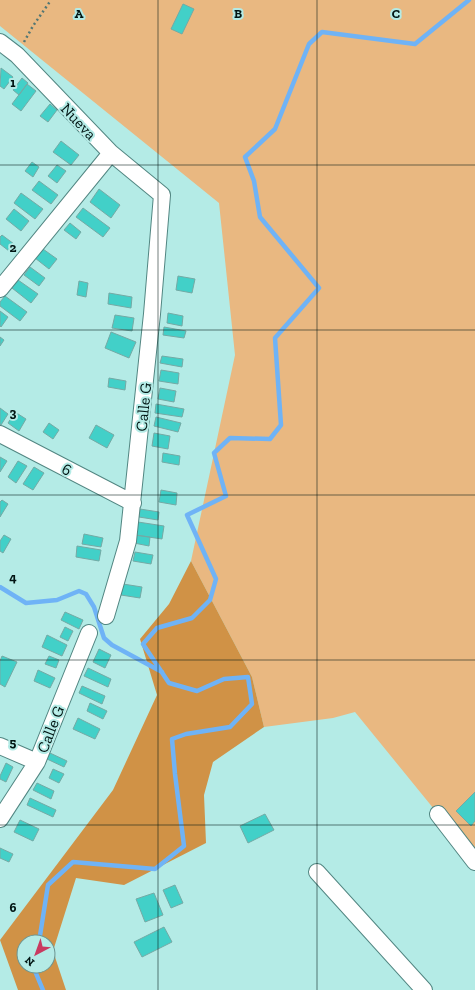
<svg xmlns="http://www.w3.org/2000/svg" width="475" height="990" font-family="'Zilla Slab',serif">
  <rect width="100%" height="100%" fill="#b4ebe6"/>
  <path fill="#e9b881" d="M0 0H475V862L438 814 355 712 333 718 264 727 252 677 191 561 235 355 219 203 0 26Z"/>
  <path fill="#d09246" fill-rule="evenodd" d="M191 561 252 677 264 727 213 762 204 795 206 843 124 885 76 878 53 951 66 990H18L0 940 113 790 157 695 140 639 169 604ZM24 942H48V966H24Z"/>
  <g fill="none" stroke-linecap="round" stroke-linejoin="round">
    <path stroke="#6fb3f6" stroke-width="4.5" d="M0 587 26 603 57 600 79 591 86 594 94 607 104 638 112 645 162 672
      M39 942 48 885 73 862 155 869 184 846 175 774 172 739 186 734 230 727 252 704 248 677 224 679 197 691 169 683 143 644 157 628 192 618 210 600 216 579 187 515 226 496 214 453 230 438 270 439 281 425 275 338 319 288 260 217 254 181 245 157 275 129 309 44 322 32 415 44 469 0
      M36 966 35 971 43 990"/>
  </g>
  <path fill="#42d0c8" stroke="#74aaa5" d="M183 4 194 9 182 34 171 29Z
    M1 68 13 77 4 89 0 86Z
    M22 78 28 83 19 95 13 90Z
    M27 84 36 91 21 111 12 104Z
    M50 104 57 110 48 122 40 116Z
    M61 141 79 155 71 165 53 152Z
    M32 162 39 167 33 177 25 171Z
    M57 165 66 171 57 183 48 176Z
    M39 181 58 195 51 204 32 190Z
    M99 189 120 205 111 218 90 202Z
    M21 193 43 209 35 219 14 203Z
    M83 208 110 228 103 237 76 217Z
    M14 209 29 221 21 231 6 219Z
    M70 223 81 232 76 239 64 230Z
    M2 235 14 244 9 251 0 244V237Z
    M43 249 57 259 49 269 35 258Z
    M30 267 45 278 39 286 24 275Z
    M178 276 195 279 192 293 176 290Z
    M18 280 38 294 31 303 12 288Z
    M79 281 88 283 86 297 77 295Z
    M109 293 132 297 131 308 108 304Z
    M5 296 27 312 20 321 0 306V302Z
    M0 311 8 317 1 327 0 326Z
    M168 313 183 316 182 326 167 323Z
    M115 315 134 318 132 331 112 328Z
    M164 327 186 331 184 338 163 335Z
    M111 332 136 342 129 358 105 348Z
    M0 337 4 340 0 346Z
    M162 356 183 359 182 367 160 363Z
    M161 370 179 373 178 384 159 381Z
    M109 378 126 381 125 390 108 387Z
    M160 388 176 391 174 402 158 399Z
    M156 404 184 409 182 417 155 413Z
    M0 408 8 414 1 425 0 424Z
    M15 412 26 419 19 431 8 423Z
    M156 417 181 423 178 432 154 426Z
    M49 423 59 430 53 439 43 432Z
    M96 425 114 435 107 448 89 438Z
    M154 433 170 436 168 449 152 446Z
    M163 453 180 456 179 465 162 462Z
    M0 457 7 461 0 472Z
    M18 461 27 466 16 483 8 477Z
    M34 467 44 473 33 490 23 484Z
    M161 490 177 493 176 505 159 502Z
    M2 500 8 504 0 517V502Z
    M140 509 159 512 158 520 139 517Z
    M138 522 164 526 162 539 135 535Z
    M84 534 103 538 101 547 82 544Z
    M4 535 11 539 3 553 0 551V541Z
    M135 535 150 537 149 546 134 543Z
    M77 546 101 550 99 561 76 557Z
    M135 552 153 555 151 564 133 561Z
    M123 584 142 587 140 598 121 595Z
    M65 612 83 620 79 629 61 620Z
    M65 627 73 631 68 641 60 637Z
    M47 635 67 645 62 656 42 647Z
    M99 649 111 655 105 668 93 662Z
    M2 656 17 662 5 687 0 684V661Z
    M49 656 59 660 56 668 45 664Z
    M88 668 111 679 108 687 84 676Z
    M38 670 55 678 50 688 34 681Z
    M82 686 105 696 102 704 79 693Z
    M90 703 107 711 103 719 87 711Z
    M78 718 100 729 95 739 73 729Z
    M50 753 67 761 64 767 47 759Z
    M6 763 13 767 6 782 0 779V776Z
    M53 769 64 774 59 783 49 778Z
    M37 783 54 791 51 799 33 790Z
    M475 792V821L471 826 456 811Z
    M30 798 56 810 53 817 27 805Z
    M265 814 274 830 248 843 240 826Z
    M20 820 39 829 33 841 14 832Z
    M0 848 13 854 9 862 0 858Z
    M175 885 183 903 171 908 163 890Z
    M154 893 163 915 145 922 136 899Z
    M164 927 172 942 142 957 134 942Z"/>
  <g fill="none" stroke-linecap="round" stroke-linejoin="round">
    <defs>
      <path id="minor" d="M0 42 17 55 111 153 162 195 152 314 128 541 106 616
        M0 289 111 153
        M0 434 133 503
        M0 746 37 762
        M438 814 475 862
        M0 819 37 762 89 633
        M317 872 424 990"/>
    </defs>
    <use href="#minor" stroke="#528682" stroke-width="18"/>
    <path stroke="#537673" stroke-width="2.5" stroke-dasharray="2 3" stroke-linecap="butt" d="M24 42 33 26 51 0"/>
    <use href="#minor" stroke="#fff" stroke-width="16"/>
  </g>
  <path fill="none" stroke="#011513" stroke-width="1" stroke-opacity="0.55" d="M158 0V990M317 0V990M0 165H475M0 330H475M0 495H475M0 660H475M0 825H475"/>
  <g text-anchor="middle" stroke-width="4" stroke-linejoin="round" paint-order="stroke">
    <g font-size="16" fill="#011513" stroke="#b4ebe6">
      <text transform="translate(79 121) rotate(47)" y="6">Nueva</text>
      <text transform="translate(143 407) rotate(-84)" y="6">Calle G</text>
      <text transform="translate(67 469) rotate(28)" y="6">6</text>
      <text transform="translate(50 729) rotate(-69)" y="6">Calle G</text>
    </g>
  </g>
  <g font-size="13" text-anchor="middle" font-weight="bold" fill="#011513" stroke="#b4ebe6" stroke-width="4" stroke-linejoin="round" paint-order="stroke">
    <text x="79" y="18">A</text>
    <text x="238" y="18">B</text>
    <text x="396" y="18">C</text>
    <text x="13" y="87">1</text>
    <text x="13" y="252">2</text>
    <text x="13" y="417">3</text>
    <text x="13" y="582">4</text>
    <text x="13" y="747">5</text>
    <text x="13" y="912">6</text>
  </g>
  <g transform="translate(36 954) rotate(221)"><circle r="19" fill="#b4ebe6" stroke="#6c9592"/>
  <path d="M0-3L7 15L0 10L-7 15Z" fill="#c93a60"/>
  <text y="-6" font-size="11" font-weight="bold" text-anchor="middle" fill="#011513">N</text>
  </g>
</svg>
